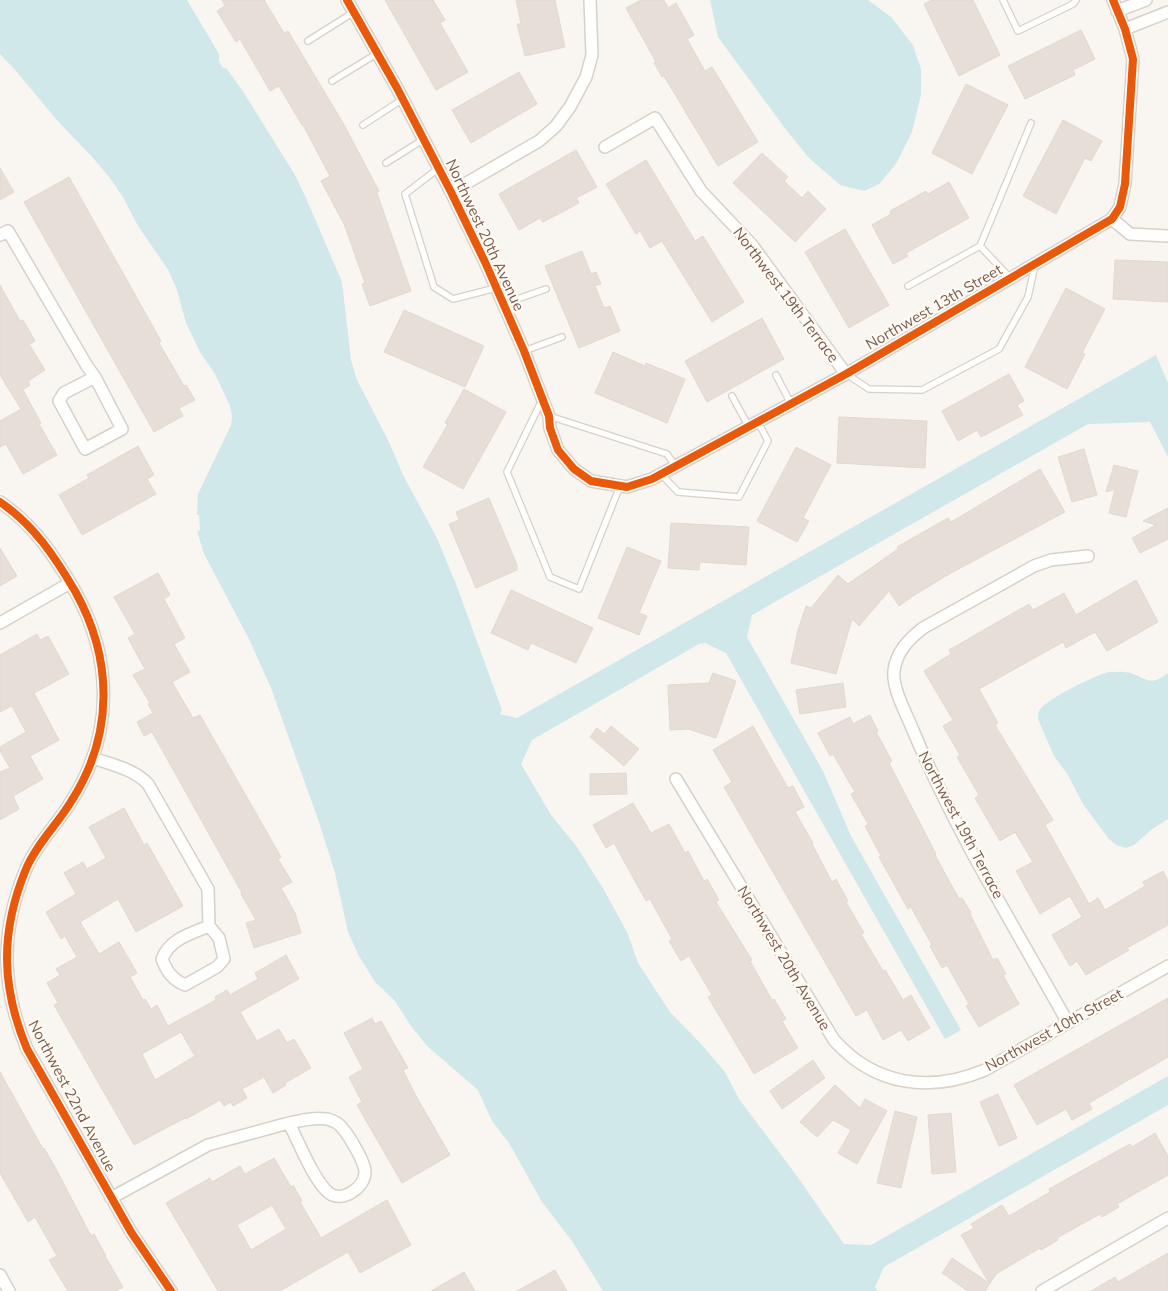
<svg xmlns="http://www.w3.org/2000/svg" width="1168" height="1291" font-family="Mulish,sans-serif">
  <rect width="100%" height="100%" fill="#f9f5f0"/>
  <path fill="#d0e8ea" d="M0 0H187L219 54V61L222 67 227 69 244 93 295 175 306 198 342 282 351 360 357 380 389 442 403 475 437 538 456 584 502 710 500 714 517 718 1156 355 1168 383V457L1150 422 1088 424 752 615 747 637 823 771 851 836 961 1030 945 1039 726 653 705 643 699 644 532 740 521 764 551 815 577 847 604 890 628 934 638 963 670 1012 702 1045 725 1072 739 1099 797 1176 844 1244 871 1245 1168 1076V1105L884 1267 875 1287 878 1291H603L572 1241 542 1202 509 1143 492 1121 478 1090 427 1046 411 1026 395 1001 375 982 359 956 348 932 335 873 319 822 271 688 250 641 204 554 197 531 200 530 199 515H197L198 494 231 425 232 416 230 406 215 374 200 352 186 323 177 290 169 271 138 226 123 197 110 178 94 159 56 119 16 71 0 54Z
    M710 0H868L891 17 913 45 921 69V95L912 132 896 164 879 184 864 191 840 185 809 158 787 131 718 37Z
    M1109 672C1116 672 1123 671 1130 673 1149 679 1149 687 1168 673V819L1151 830 1134 845 1126 848 1116 845 1109 839 1083 804 1068 775 1054 756 1038 719C1038 716 1038 714 1039 711 1044 700 1096 675 1109 672Z"/>
  <path fill="#e6ded7" stroke="#e2d8d2" fill-rule="evenodd" d="M222 0H264L284 33 288 31 343 123 379 191 377 193 411 291 370 306 362 284 365 283 344 224 321 181 330 176 303 125H302L279 86 270 91 240 39 236 42 217 11 225 6Z
    M385 0H433L445 20 440 23 468 72 436 90Z
    M516 0H555L565 47 525 56 517 24H521Z
    M641 0H664L668 8 676 3 694 35 687 39 705 71 712 67 758 142 718 166 664 76 662 77 654 63 656 62 626 8Z
    M932 0H973L1000 55 959 76 924 4Z
    M1081 30 1095 59 1073 70 1075 75 1025 99 1008 66Z
    M519 72 537 104 471 143 452 110Z
    M966 84 1008 105 972 174 932 153Z
    M1063 120 1102 141 1091 161 1085 158 1056 214 1023 196Z
    M576 150 597 187 576 198 579 203 566 210 543 222 540 218 519 230 499 194Z
    M762 153 788 177 784 181 802 198 808 191 826 209 795 242 733 183Z
    M646 160 695 241 703 236 744 302 712 322 662 241 650 248 640 231 636 234 606 184Z
    M0 168 14 192 0 200Z
    M69 177 161 341 159 343 184 386 186 385 195 400 179 408 183 416 154 432 24 202Z
    M949 182 969 218 906 253 908 256 893 264 872 225 891 214 890 211 926 191 928 194Z
    M845 229 889 305 849 328 805 252Z
    M582 251 591 274 596 272 601 284 595 286 604 308 610 306 620 331 579 348 545 266Z
    M1115 260 1168 262V302L1113 299Z
    M0 285 20 321 23 320 35 341 29 344 45 370 28 381 30 385 23 390 41 423 39 424 57 455 23 474 6 444 0 447V421L21 409 0 375Z
    M1066 288 1105 309 1082 353 1085 354 1067 389 1025 367Z
    M404 310 484 346 465 387 384 352Z
    M762 318 784 359 707 402 685 361Z
    M613 352 645 366 646 363 685 379 667 423 595 393Z
    M1009 374 1024 401 1017 405 1023 415 981 437 977 430 958 441 942 411Z
    M464 389 506 412 463 489 423 467 448 424 445 423Z
    M839 417 927 421 925 468 837 463Z
    M138 446 154 475 147 479 156 494 82 535 59 495 89 478 87 475Z
    M796 447 831 465 803 518 809 521 797 542 757 521Z
    M1084 449 1097 495 1072 502 1058 457Z
    M1114 465 1138 471 1126 517 1109 513 1115 489 1106 492Z
    M1040 469 1065 512 951 573 913 596 899 606 889 591 859 626 852 619 836 674 791 663 798 630 806 606 811 608 838 575 848 584 898 549 897 547 948 518 951 522Z
    M489 498 517 565V570L476 588 449 524 459 520 456 512Z
    M1168 508V539L1140 553 1132 538 1156 525 1143 521Z
    M671 523 749 527 746 565 700 562 699 570 668 568Z
    M627 547 661 561 639 613 647 616 639 635 598 618Z
    M0 548 17 576 0 586Z
    M158 573 170 595 164 599 185 638 174 644 190 672 172 682 193 718 200 715 281 857 278 859 292 882 281 888 295 913 301 933 254 948 246 923 256 920 241 894 242 893 152 732 144 736 137 722 153 713 148 704 150 703 133 675 145 669 128 638 135 634 114 597Z
    M1136 580 1158 622 1107 651 1095 632 1066 648 1063 642 979 689 998 723 995 725 1053 820 1045 825 1089 904 1098 898 1105 910 1145 886 1143 882 1163 871 1168 881V925L1127 948 1129 950 1086 975 1077 961 1070 966 1052 935 1082 917 1070 896 1040 914 1016 871 1033 862 1015 832 1000 841 975 798 979 795 957 757 960 755 943 726 953 720 924 671 951 654 949 650 1029 604 1033 610 1064 593 1076 615Z
    M511 590 593 628 576 663 531 643 528 650 491 633Z
    M37 634 40 640 48 636 69 674 34 693 59 740 30 756 43 779 13 796 19 809 0 820V772L10 768 0 751V747L26 732 12 706 0 712V655Z
    M713 673 736 681 716 738 688 729 670 730 668 685 709 683Z
    M843 683 846 707 800 714 796 690Z
    M870 715 878 731 876 732 892 761 889 763 936 854 935 855 959 899 962 898 971 913 970 914 993 960 997 958 1006 974 1003 975 1019 1004 979 1027 966 1006 969 1004 947 965 942 968 930 946 932 945 911 907 908 909 879 857 881 856 865 826 868 824 851 794 855 792 833 754 830 756 818 733 850 717 853 724Z
    M611 726 639 749 624 766 590 737 597 728 604 734Z
    M753 726 788 788 793 786 804 807 795 812 813 843 812 844 832 882 836 879 848 901 846 902 864 933 861 934 883 971 885 970 903 1000 911 995 930 1028 908 1041 901 1030 883 1040 867 1010 856 1016 724 787 732 782 713 750Z
    M626 773 627 794 590 795V774Z
    M633 803 651 833 669 824 685 853 688 851 704 881 707 879 719 900 716 902 752 960 750 961 772 1000 774 999 786 1019 782 1021 798 1048 754 1074 708 997 712 995 689 956 681 961 669 941 672 939 650 899 646 901 614 843 606 848 593 825Z
    M124 808 144 845 147 843 183 906 136 932 118 899 80 922 99 954 119 942 137 973 130 977 143 1000 145 999 151 1009 157 1005 168 1026 216 1000 215 997 227 990 230 995 258 979 255 973 286 955 299 979 240 1012 257 1041 279 1029 287 1043 294 1039 311 1068 285 1083 286 1085 273 1093 264 1077 242 1089 247 1098 233 1106 231 1102 224 1106 220 1100 186 1119 185 1118 134 1145 54 1005 58 1003 47 983 60 975 56 969 77 957 65 936 61 939 46 912 76 894 64 873 83 862 87 869 106 858 89 827ZM181 1032 195 1056 155 1080 142 1054Z
    M1168 998V1057L1089 1103 1092 1109 1072 1120 1066 1109 1037 1125 1014 1085Z
    M372 1018 375 1024 381 1021 408 1068 403 1070 416 1096 450 1155 402 1183 357 1105 362 1102 349 1077 363 1069 344 1033Z
    M813 1060 825 1078 782 1109 770 1091Z
    M0 1072 43 1149 44 1148 55 1167 91 1236 94 1234 106 1256H105L123 1287 116 1291H68L49 1260 57 1256 35 1217 28 1222 0 1173Z
    M835 1085 860 1108 865 1099 887 1111 857 1164 838 1153 851 1130 833 1120 817 1137 800 1122Z
    M998 1094 1017 1138 999 1146 980 1102Z
    M895 1111 917 1117 901 1188 877 1183Z
    M951 1113 956 1172 932 1174 928 1115Z
    M1155 1133 1168 1156V1175L1117 1204 1119 1207 1102 1217 1100 1214 1057 1238 1058 1240 1041 1250 1040 1248 996 1274 985 1291H968L942 1273 952 1258 989 1283 961 1235 974 1228 971 1224 1002 1205 1009 1216 1050 1192 1049 1189 1083 1170 1130 1144 1132 1147Z
    M274 1158 291 1187 293 1185 302 1201 300 1202 321 1238 387 1200 411 1245 360 1273 348 1252 280 1291H218L166 1203 210 1178 212 1182 240 1166 245 1174ZM272 1205 286 1229 251 1250 237 1225Z
    M1168 1253V1291H1091L1115 1277 1118 1282Z
    M555 1270 567 1291H517Z
    M464 1272 475 1291H431Z"/>
  <g fill="none" stroke-linecap="round" stroke-linejoin="round">
    <defs>
      <path id="service" d="M1003 0 1018 31 1073 4 1076 0
        M308 41 354 12
        M332 81 378 53
        M363 125 403 99
        M386 163 424 139
        M439 168 405 194 434 287 453 299 496 288
        M980 246 1031 123
        M908 286 980 246 1011 279
        M503 304 546 289
        M524 351 562 337
        M846 374 869 389 922 390 999 349 1028 297 1035 265
        M776 375 791 404
        M732 396 749 427
        M542 400 507 472 550 577 579 589 620 486
        M549 416 667 454 676 467
        M661 474 678 492 739 497 768 441 758 422"/>
      <path id="minor" d="M347 0 397 88 451 192 485 262 524 351 549 416 550 428 558 450 574 469 591 481 627 487 652 479 846 374 1112 219 1120 207 1125 184 1133 59 1125 29 1113 0
        M1117 11 1146 0
        M1125 29 1168 12
        M605 147 655 118 701 191 752 245 846 374
        M451 192 539 141 556 126 570 107 586 77 592 55 590 0
        M1112 219 1130 234 1168 236
        M0 235 8 231 87 366 95 377 122 429 85 449 59 401 64 393 95 377
        M0 502C34 525 55 557 75 591 113 659 114 734 72 800 58 824 37 843 26 869 0 932 1 987 27 1049L131 1232 171 1291
        M0 623 70 583
        M93 758C113 765 134 769 148 784L208 889 209 926 219 938 224 959 217 967 185 985C172 979 167 972 162 959 170 939 190 934 209 926
        M676 779 834 1040C875 1086 930 1093 985 1070L1168 966
        M1068 1023C1014 926 955 831 912 728 906 713 892 688 894 671 896 652 909 639 923 628L1034 566 1051 560 1088 556
        M111 1198 208 1145 285 1124C298 1121 313 1117 327 1119 330 1120 334 1121 337 1123 346 1129 365 1162 365 1172 365 1188 342 1203 329 1193 314 1181 298 1141 289 1123
        M0 1275 9 1291
        M1042 1291 1168 1218"/>
    </defs>
    <use href="#service" stroke="#d7d1cb" stroke-width="8"/>
    <use href="#minor" stroke="#d7d1cb" stroke-width="14"/>
    <use href="#service" stroke="#fefefd" stroke-width="5.5"/>
    <use href="#minor" stroke="#fefefd" stroke-width="11"/>
    <defs>
      <path id="cycleway" d="M347 0 397 88 451 192 485 262 524 351 549 416 550 428 558 450 574 469 591 481 627 487 652 479 846 374 1112 219 1120 207 1125 184 1133 59 1125 29 1113 0
        M0 502C34 525 55 557 75 591 113 659 114 734 72 800 58 824 37 843 26 869 0 932 1 987 27 1049L131 1232 171 1291"/>
    </defs>
    <use href="#cycleway" stroke="#fffaf3" stroke-width="11"/>
    <use href="#cycleway" stroke="#e8590c" stroke-width="8"/>
  </g>
  <g text-anchor="middle" stroke-width="4.5" stroke-linejoin="round" paint-order="stroke">
    <g font-size="15" fill="#7a5c4d" stroke="#fffaf3">
      <text transform="translate(485 235) rotate(65)" y="5">Northwest 20th Avenue</text>
      <text transform="translate(786 295) rotate(53)" y="5">Northwest 19th Terrace</text>
      <text transform="translate(934 307) rotate(-30)" y="5">Northwest 13th Street</text>
      <text transform="translate(961 825) rotate(62)" y="5">Northwest 19th Terrace</text>
      <text transform="translate(784 958) rotate(59)" y="5">Northwest 20th Avenue</text>
      <text transform="translate(1054 1030) rotate(-29)" y="5">Northwest 10th Street</text>
      <text transform="translate(72 1096) rotate(62)" y="5">Northwest 22nd Avenue</text>
    </g>
  </g>
</svg>
